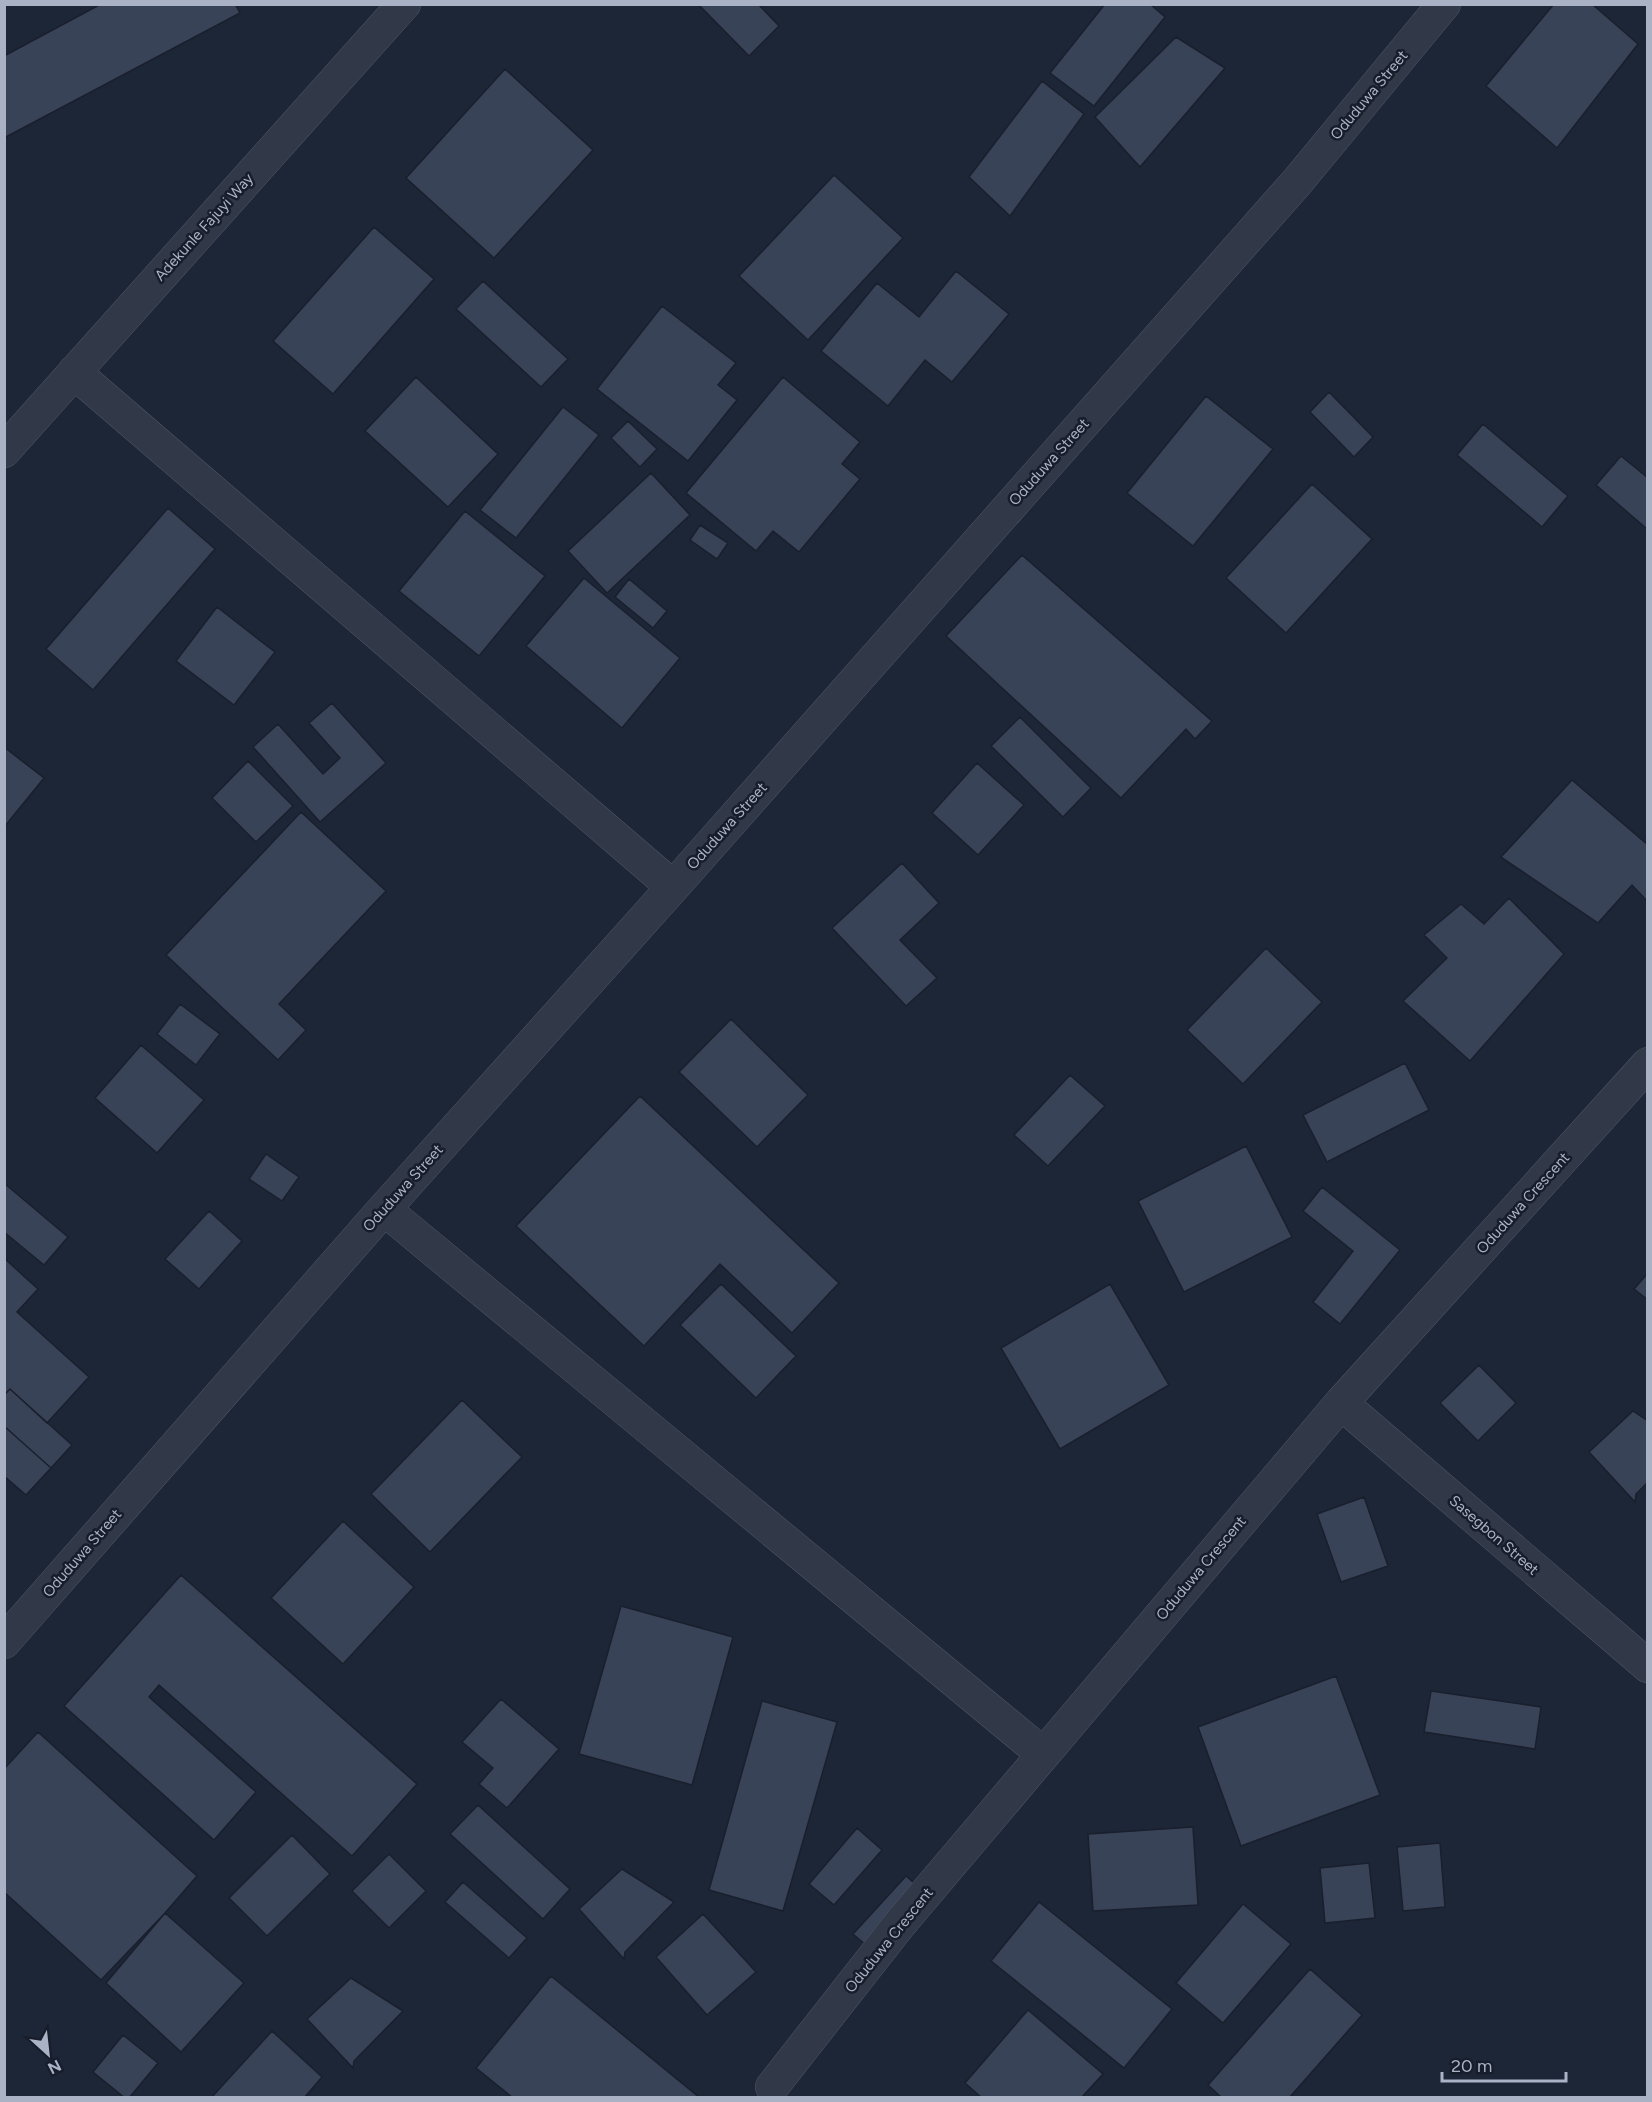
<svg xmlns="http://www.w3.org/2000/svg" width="1652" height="2102" font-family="Figtree,sans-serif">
  <rect width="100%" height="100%" fill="#1d2636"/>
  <path fill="#394358" stroke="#191f2d" stroke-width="1.5" d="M101 4H235L240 13 4 138V56Z
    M698 4H758L779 26 749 56Z
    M1105 4H1150L1165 17 1094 106 1050 73Z
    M1554 4H1592L1638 44 1557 148 1486 86Z
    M1176 37 1225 68 1140 167 1095 117Z
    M505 69 593 150 494 258 406 178Z
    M1042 81 1084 114 1010 216 969 177Z
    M834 175 903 238 808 340 739 276Z
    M374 227 434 279 333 394 273 341Z
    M956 271 1009 314 952 382 925 360 888 406 821 351 877 283 919 317Z
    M483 281 568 359 541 387 456 309Z
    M662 306 736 363 718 385 737 400 688 461 597 389Z
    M416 377 498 454 448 507 365 431Z
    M783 377 860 442 842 464 860 479 799 552 773 531 756 551 686 493Z
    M1329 392 1373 437 1354 457 1310 412Z
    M1206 396 1273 449 1193 546 1127 493Z
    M563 407 599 435 516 538 480 510Z
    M628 421 657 449 640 467 611 438Z
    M1483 424 1568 496 1542 527 1457 455Z
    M1621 456 1648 478 1647 529 1596 485Z
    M651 473 690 515 607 593 568 551Z
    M1312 484 1372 539 1286 633 1226 578Z
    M168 508 215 549 93 690 46 649Z
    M465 511 545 576 479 656 399 591Z
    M700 525 728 543 717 559 690 540Z
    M1022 555 1212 721 1195 739 1186 729 1121 798 946 636Z
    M584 578 680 658 622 728 526 646Z
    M629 579 667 611 653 628 615 597Z
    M217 607 275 652 234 705 176 661Z
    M332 703 386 763 320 822 253 747 278 724 323 774 340 758 309 723Z
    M1020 717 1091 788 1063 817 991 746Z
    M4 747 44 778 5 826H4Z
    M248 761 293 806 256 842 212 798Z
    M977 763 1024 805 978 855 932 813Z
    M1572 780 1648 845V902L1632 885 1598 923 1501 857Z
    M301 812 386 891 279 1004 306 1030 278 1060 166 955Z
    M902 863 939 903 900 940 937 978 906 1006 832 928Z
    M1509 898 1564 954 1470 1061 1403 1001 1447 958 1424 935 1461 904 1484 924Z
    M1266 948 1322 1002 1243 1084 1187 1030Z
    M180 1004 220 1034 196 1065 157 1034Z
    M731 1019 808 1095 757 1147 679 1072Z
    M141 1045 204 1100 157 1153 95 1098Z
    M1405 1063 1429 1110 1327 1162 1303 1115Z
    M1070 1075 1105 1106 1048 1166 1014 1135Z
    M640 1096 839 1283 792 1333 720 1264 644 1346 516 1226Z
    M1246 1146 1292 1237 1184 1292 1138 1201Z
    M266 1154 299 1177 282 1201 249 1179Z
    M4 1183 68 1237 44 1265 4 1232Z
    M1322 1187 1400 1250 1340 1324 1313 1302 1353 1251 1303 1211Z
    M209 1211 242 1241 199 1289 165 1259Z
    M4 1258 38 1289 17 1312 89 1377 47 1423 10 1389 4 1395Z
    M1648 1273V1300L1634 1289Z
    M721 1284 796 1356 756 1398 680 1325Z
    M1110 1284 1169 1385 1060 1449 1001 1348Z
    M1479 1365 1516 1403 1478 1441 1440 1403Z
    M10 1389 72 1445 51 1468 4 1426V1395Z
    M462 1400 522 1457 430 1552 371 1494Z
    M1633 1411 1648 1421V1482L1636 1494 1635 1502 1589 1452Z
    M4 1426 51 1468 26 1495 4 1476Z
    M1364 1497 1388 1566 1341 1582 1317 1514Z
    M343 1521 414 1587 343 1664 271 1598Z
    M181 1575 417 1784 352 1856 159 1685 149 1697 256 1792 214 1840 64 1706Z
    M621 1606 733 1637 692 1785 579 1754Z
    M1336 1676 1380 1795 1241 1846 1198 1727Z
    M1431 1691 1541 1707 1535 1749 1424 1732Z
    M501 1699 559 1749 507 1808 479 1784 493 1768 462 1742Z
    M762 1701 837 1722 783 1911 709 1890Z
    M38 1732 197 1876 165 1913 101 1980 4 1892V1769Z
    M478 1805 570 1889 543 1919 450 1834Z
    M1193 1827 1198 1905 1093 1911 1088 1834Z
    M857 1828 882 1850 834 1905 809 1884Z
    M292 1835 330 1874 267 1936 229 1898Z
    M1440 1843 1445 1907 1403 1911 1397 1847Z
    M389 1854 426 1891 389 1928 352 1891Z
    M1369 1863 1375 1918 1325 1923 1320 1868Z
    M622 1869 674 1902 625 1952 624 1959 579 1909Z
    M906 1876 920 1888 867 1946 853 1934Z
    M463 1882 527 1938 509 1958 445 1902Z
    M1039 1902 1172 2009 1124 2068 991 1961Z
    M1243 1904 1291 1944 1223 2023 1176 1983Z
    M165 1913 244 1983 181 2052 106 1983Z
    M703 1914 756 1972 707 2015 656 1957Z
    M1310 1969 1362 2015 1289 2098H1222L1208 2085Z
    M551 1976 700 2098H513L476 2068Z
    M351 1978 403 2011 354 2061 353 2068 307 2019Z
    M1028 2010 1103 2074 1081 2098H982L965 2083Z
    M272 2031 322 2077 304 2098H211Z
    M123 2035 158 2063 129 2098H125L93 2072Z"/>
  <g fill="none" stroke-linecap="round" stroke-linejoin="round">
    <defs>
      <path id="minor" d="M74 372 673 887
        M4 451 404 4
        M384 1209 1043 1754
        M1341 1403 1648 1666
        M4 1642 384 1209 673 887 1297 182 1444 4
        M772 2087 899 1925 1341 1403 1648 1064"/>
    </defs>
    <use href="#minor" stroke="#4e5565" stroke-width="34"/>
    <use href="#minor" stroke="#313847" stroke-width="33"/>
  </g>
  <g text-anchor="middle" stroke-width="5" stroke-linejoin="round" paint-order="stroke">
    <g font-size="15" fill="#aab2c5" stroke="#171d2b">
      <text transform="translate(1369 95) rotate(-50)" y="5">Oduduwa Street</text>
      <text transform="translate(204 227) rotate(-48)" y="5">Adekunle Fajuyi Way</text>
      <text transform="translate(1049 462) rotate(-48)" y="5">Oduduwa Street</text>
      <text transform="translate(727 826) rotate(-48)" y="5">Oduduwa Street</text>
      <text transform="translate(403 1188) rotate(-48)" y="5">Oduduwa Street</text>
      <text transform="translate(1523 1203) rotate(-48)" y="5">Oduduwa Crescent</text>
      <text transform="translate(1494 1535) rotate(41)" y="5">Sasegbon Street</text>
      <text transform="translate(82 1553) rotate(-49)" y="5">Oduduwa Street</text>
      <text transform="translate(1201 1568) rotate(-50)" y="5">Oduduwa Crescent</text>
      <text transform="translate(889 1940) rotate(-51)" y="5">Oduduwa Crescent</text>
    </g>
  </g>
  <rect width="1652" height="2102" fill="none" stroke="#aab2c5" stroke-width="12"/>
  <g transform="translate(48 2054) rotate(153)" stroke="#171d2b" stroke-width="4.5" paint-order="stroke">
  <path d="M0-4.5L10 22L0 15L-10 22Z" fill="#aab2c5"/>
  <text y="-9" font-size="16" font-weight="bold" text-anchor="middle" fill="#aab2c5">N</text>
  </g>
  <path d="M1442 2072v9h124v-9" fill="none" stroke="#aab2c5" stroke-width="3"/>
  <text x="1451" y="2072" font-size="18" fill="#aab2c5" stroke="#171d2b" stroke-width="4.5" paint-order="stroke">20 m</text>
</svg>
